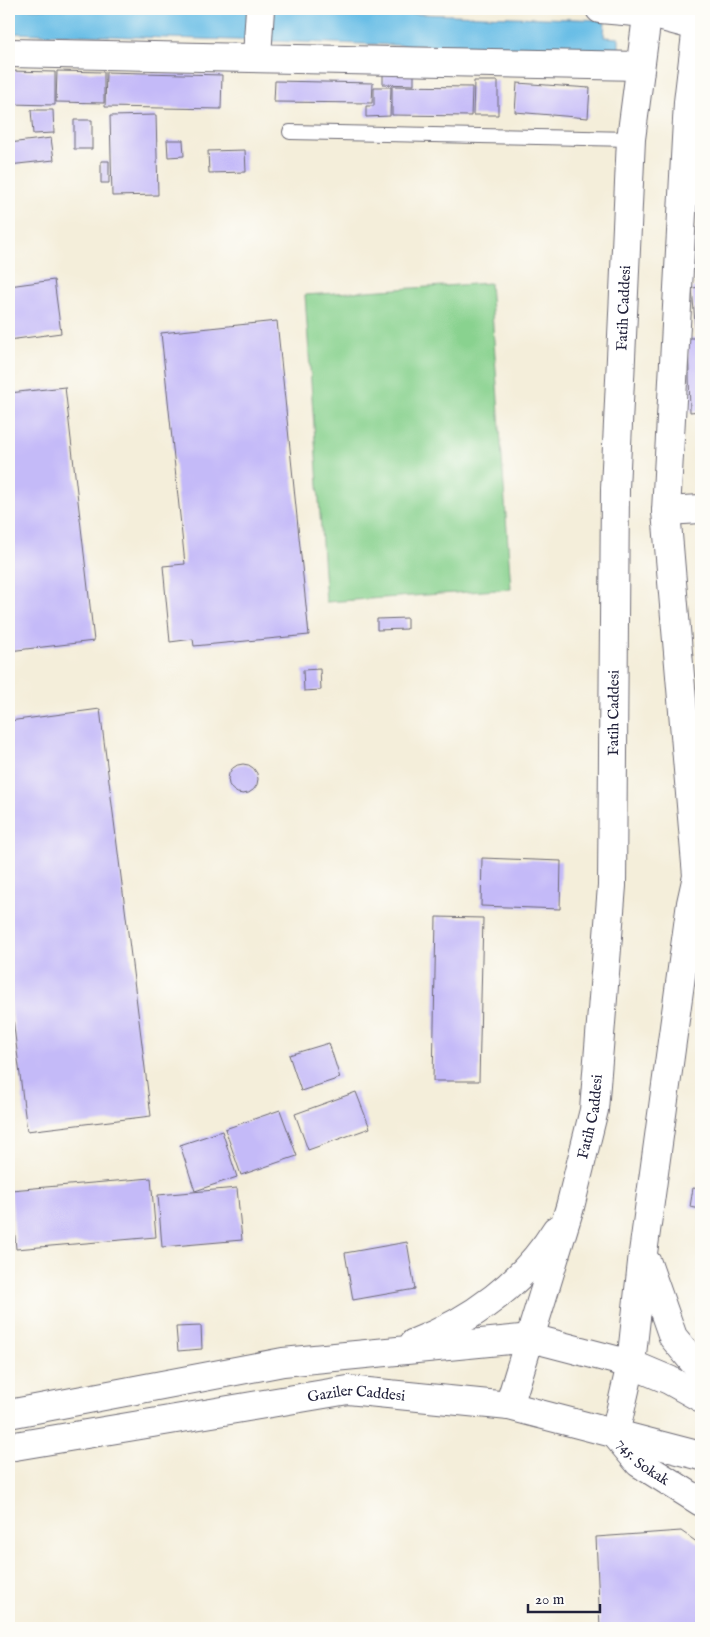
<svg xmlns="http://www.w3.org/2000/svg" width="710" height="1637" font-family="'IM FELL English',serif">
  <rect width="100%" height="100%" fill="#fdfcf7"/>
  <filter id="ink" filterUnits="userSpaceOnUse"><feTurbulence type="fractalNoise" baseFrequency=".02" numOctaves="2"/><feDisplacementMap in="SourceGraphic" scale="10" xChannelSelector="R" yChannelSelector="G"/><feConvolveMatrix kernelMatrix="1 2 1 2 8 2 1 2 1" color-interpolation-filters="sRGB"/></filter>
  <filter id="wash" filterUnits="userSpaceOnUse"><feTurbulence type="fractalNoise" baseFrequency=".0096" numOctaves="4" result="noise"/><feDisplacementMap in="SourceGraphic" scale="20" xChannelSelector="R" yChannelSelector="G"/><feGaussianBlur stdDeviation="1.12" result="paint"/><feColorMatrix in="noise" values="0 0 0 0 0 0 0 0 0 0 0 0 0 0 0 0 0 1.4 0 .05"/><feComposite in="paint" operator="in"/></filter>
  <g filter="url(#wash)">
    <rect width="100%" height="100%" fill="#f4eeda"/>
    <path fill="#89d28f" stroke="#567a65" d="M490 283 511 589 326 602 305 295Z"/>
    <path fill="#69bee6" stroke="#467090" d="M9 9H267L605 20 604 37 619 38V52L9 33Z"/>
    <g id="blocks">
      <path fill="#c4baf8" d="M383 64 414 65V85L383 84Z
        M9 71 55 72V105L9 104Z
        M57 71 104 72V103L56 102Z
        M106 72 222 75 221 109 105 107Z
        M275 81 373 83 372 103 274 102Z
        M474 81H498V115H473Z
        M517 83 590 88 588 118 515 112Z
        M392 86 472 87 471 116 392 115Z
        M374 87H391L390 116 366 117V106H374Z
        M31 110H53L54 133 33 134Z
        M156 115 158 195 112 196 110 116Z
        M74 120H92V149H74Z
        M51 138 54 160 9 165V143Z
        M167 140H183L184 156 168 157Z
        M245 150 246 172 209 173 208 151Z
        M101 161H109V183H101Z
        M694 240H701V281H696Z
        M54 280 61 333 9 340V286Z
        M701 287V333L696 334 692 288Z
        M277 321 309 635 194 646 193 639 170 642 163 566 185 564 161 333Z
        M688 338H701V411L690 412Z
        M65 387 94 641 9 651V393Z
        M407 618V629L377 630V619Z
        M320 669 321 690 304 691 303 670Z
        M100 709 151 1116 27 1131 9 987V721Z
        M228 779a15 15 0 1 1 30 0a15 15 0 1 1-30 0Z
        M482 858 561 861 560 909 481 906Z
        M436 917 483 918 479 1081H433Z
        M329 1043 340 1078 301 1091 289 1055Z
        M356 1092 370 1128 308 1150 295 1114Z
        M280 1110 297 1156 241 1175 225 1129Z
        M222 1131 237 1177 195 1191 180 1145Z
        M151 1178 156 1237 16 1249 11 1190Z
        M237 1188 242 1240 162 1247 158 1195Z
        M693 1188 701 1189V1209L690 1207Z
        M407 1242 415 1289 353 1300 345 1253Z
        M201 1326 202 1349 178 1351 176 1327Z
        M681 1531 701 1545V1618L693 1628H600L596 1537Z"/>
    </g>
  </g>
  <g filter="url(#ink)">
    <use href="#blocks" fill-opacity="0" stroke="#6c6973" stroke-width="1"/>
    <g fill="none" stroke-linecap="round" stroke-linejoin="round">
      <defs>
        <path id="lane" d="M290 132 631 139"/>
        <path id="street" d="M9 53 640 66
          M257 57 260 9
          M666 511 701 509"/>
        <g id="secondary">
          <path d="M600 9 647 13 696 26"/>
          <path id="s1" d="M615 1434 639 1463 701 1502"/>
        </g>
        <g id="primary">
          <path d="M647 1263 673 1337 701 1371"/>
          <path d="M414 1343C471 1321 524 1282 556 1230"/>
          <path id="s2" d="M509 1406 570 1207 594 1110 612 886 615 489 631 139 648 9"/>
          <path d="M9 1414 283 1362 531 1338 631 1364 669 1380 701 1398"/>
          <path d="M615 1434 631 1364 643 1253 691 903 697 876 666 511 688 102 699 9"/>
          <path id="s3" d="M9 1447 348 1390 509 1406 701 1456"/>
        </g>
      </defs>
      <use href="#lane" stroke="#6c6973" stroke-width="16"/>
      <use href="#street" stroke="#6c6973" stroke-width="30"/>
      <use href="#secondary" stroke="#6c6973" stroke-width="30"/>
      <use href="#primary" stroke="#6c6973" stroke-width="30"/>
      <use href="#lane" stroke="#fff" stroke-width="14"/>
      <use href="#street" stroke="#fff" stroke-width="28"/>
      <use href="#secondary" stroke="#fff" stroke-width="28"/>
      <use href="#primary" stroke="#fff" stroke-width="28"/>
    </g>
  </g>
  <g text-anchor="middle" stroke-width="5" stroke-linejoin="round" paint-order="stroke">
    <g font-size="15" fill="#22223b" stroke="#fdfcf7">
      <text dy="5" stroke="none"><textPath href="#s2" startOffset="1111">Fatih Caddesi</textPath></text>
      <text dy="5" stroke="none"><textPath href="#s2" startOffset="706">Fatih Caddesi</textPath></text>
      <text dy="5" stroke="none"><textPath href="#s2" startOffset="301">Fatih Caddesi</textPath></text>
      <text dy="5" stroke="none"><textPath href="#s3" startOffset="352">Gaziler Caddesi</textPath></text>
      <text dy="5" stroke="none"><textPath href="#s1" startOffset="40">745. Sokak</textPath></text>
    </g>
  </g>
  <rect width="710" height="1637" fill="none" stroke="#fdfcf7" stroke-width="30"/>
  <path d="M528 1604v8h72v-8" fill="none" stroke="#22223b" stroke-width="2.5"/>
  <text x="535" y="1604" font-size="15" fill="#22223b" stroke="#fdfcf7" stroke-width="4" paint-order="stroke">20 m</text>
</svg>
